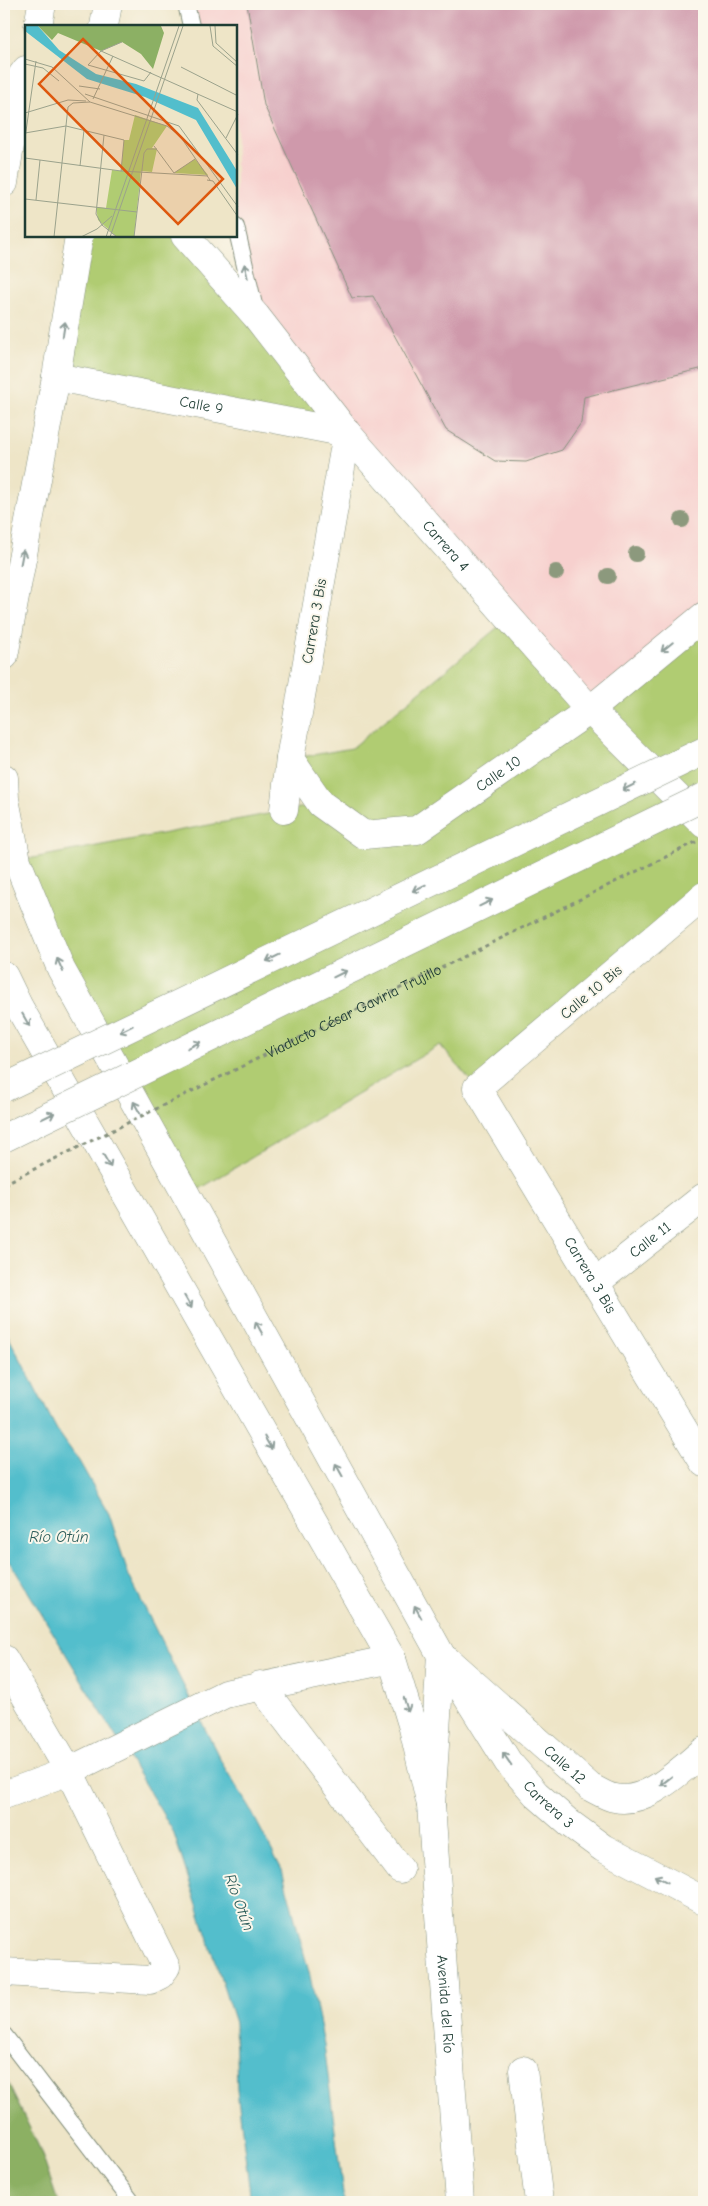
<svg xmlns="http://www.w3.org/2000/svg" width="708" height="2206" font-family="'Comic Neue',sans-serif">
  <rect width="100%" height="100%" fill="#fbf7ec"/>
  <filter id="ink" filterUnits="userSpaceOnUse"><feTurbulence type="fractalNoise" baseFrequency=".02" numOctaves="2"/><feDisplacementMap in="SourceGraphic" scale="10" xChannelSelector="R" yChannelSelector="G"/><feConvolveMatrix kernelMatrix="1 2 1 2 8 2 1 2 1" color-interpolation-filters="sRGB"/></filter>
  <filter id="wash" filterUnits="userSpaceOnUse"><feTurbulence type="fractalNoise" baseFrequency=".0096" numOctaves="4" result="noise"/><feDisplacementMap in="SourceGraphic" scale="20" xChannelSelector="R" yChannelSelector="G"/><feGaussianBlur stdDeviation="1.12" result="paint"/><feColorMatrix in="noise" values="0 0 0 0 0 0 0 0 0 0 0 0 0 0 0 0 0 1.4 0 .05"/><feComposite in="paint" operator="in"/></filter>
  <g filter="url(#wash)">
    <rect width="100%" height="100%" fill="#eee5c7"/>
    <path fill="#f7d0ce" d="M186 4H704V616L590 710 256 316 236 227V26H191Z"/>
    <path fill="#b0cc72" stroke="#688453" d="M79 236H185L347 433 56 377Z
      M704 616V896L477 1088 440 1045 186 1197 17 861 321 804 290 759 352 748 509 618 590 710Z"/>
    <path fill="#8cb064" stroke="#56764c" d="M4 2075 40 2149 58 2202H4Z"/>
    <path fill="#52becc" stroke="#387e80" d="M4 1328 57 1430 79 1461 109 1514 129 1576 223 1765 249 1807 282 1870 310 1976 324 2044 344 2202H251L237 2090 235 2023 173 1831 4 1552Z"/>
    <g id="blocks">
      <path fill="#cf99ab" d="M247 4H704V368L584 397 581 423 562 450 526 462 495 461 446 430 373 296 352 298 264 105Z"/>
    </g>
  </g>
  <g filter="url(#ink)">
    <use href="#blocks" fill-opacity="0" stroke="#86917e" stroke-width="1"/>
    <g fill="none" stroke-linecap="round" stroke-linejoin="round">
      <defs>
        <path id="lane" d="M186 4 191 26
          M236 227 255 309
          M4 2035 132 2202"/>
        <g id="street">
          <path id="s1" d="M56 377 347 433 290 759 284 810"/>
          <path id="s2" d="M290 759 321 804 364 835 417 830 590 710 704 616"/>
          <path id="s3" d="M704 896 477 1088 704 1463"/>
          <path id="s4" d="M595 1283 704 1197"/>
          <path d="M4 1659 69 1771 166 1967 160 1975 150 1980 4 1972"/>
          <path id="s5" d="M448 1661 590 1787C598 1791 607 1797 615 1798 648 1805 681 1769 704 1751"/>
          <path d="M260 1685 400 1869"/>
          <path d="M4 1795 69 1771 225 1694 392 1659"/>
          <path d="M523 2070 539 2202"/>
        </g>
        <g id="secondary">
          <path d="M38 26 42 4"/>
          <path d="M104 26 108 4"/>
          <path d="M4 183C7 162 12 139 14 117 16 97 12 87 26 70"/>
          <path id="s6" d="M185 236 256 316 347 433 590 710 704 824"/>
          <path d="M4 656 56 377 79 236"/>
          <path id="s7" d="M4 778 5 799 17 861 61 969 441 1655 508 1762 536 1794 569 1823 603 1848 704 1901"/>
          <path d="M4 976 19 1007 392 1659 413 1728 431 1805"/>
          <path id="s8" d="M441 1655 431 1805 460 2202"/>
        </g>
      </defs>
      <use href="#lane" stroke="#86917e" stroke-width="18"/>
      <use href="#street" stroke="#86917e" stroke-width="29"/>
      <use href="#secondary" stroke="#86917e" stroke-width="29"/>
      <use href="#lane" stroke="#fff" stroke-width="16"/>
      <use href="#street" stroke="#fff" stroke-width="28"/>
      <use href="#secondary" stroke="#fff" stroke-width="28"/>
      <defs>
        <path id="primary-bridge" d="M4 1088 704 751
          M4 1138 704 797"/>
      </defs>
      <use href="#primary-bridge" stroke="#86917e" stroke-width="29" stroke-linecap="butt"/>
      <path stroke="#86917e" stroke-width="3" stroke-dasharray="4 4" stroke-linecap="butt" id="s9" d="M4 1184 704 838"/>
      <use href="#primary-bridge" stroke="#fff" stroke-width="28"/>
    </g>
    <g fill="#8c997d">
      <circle cx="682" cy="520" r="8"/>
      <circle cx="636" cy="554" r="8"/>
      <circle cx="556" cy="572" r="8"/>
      <circle cx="608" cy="576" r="8"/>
    </g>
    <defs><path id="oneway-shaft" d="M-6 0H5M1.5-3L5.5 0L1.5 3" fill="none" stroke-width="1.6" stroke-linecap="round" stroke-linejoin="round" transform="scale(1.25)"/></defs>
    <g stroke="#8f9e9a">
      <use href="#oneway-shaft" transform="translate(246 271) rotate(-103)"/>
      <use href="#oneway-shaft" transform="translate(64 329) rotate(-81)"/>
      <use href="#oneway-shaft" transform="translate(22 557) rotate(-79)"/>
      <use href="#oneway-shaft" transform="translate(667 647) rotate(141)"/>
      <use href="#oneway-shaft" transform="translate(629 787) rotate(154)"/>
      <use href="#oneway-shaft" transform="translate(419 888) rotate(154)"/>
      <use href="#oneway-shaft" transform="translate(486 903) rotate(-26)"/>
      <use href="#oneway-shaft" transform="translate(273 958) rotate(154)"/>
      <use href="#oneway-shaft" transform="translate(60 965) rotate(-114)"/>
      <use href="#oneway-shaft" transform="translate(340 974) rotate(-26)"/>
      <use href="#oneway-shaft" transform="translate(26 1020) rotate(60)"/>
      <use href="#oneway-shaft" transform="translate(126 1029) rotate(154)"/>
      <use href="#oneway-shaft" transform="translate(194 1045) rotate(-26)"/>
      <use href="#oneway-shaft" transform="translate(137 1108) rotate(-119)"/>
      <use href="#oneway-shaft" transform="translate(48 1116) rotate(-26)"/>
      <use href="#oneway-shaft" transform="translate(107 1161) rotate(60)"/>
      <use href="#oneway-shaft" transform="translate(188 1302) rotate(60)"/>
      <use href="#oneway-shaft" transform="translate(259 1328) rotate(-119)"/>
      <use href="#oneway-shaft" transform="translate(268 1443) rotate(60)"/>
      <use href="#oneway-shaft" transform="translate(339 1470) rotate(-119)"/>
      <use href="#oneway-shaft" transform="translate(418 1612) rotate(-119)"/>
      <use href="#oneway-shaft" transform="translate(406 1705) rotate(73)"/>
      <use href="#oneway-shaft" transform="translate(507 1759) rotate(-125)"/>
      <use href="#oneway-shaft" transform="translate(666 1781) rotate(142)"/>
      <use href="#oneway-shaft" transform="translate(661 1879) rotate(-153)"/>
    </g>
  </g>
  <g text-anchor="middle" stroke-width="4" stroke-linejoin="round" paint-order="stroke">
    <g font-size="15" fill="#1f3d34" stroke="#fbf7ec">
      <text dy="5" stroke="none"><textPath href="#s1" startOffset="148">Calle 9</textPath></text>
      <text dy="5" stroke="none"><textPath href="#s6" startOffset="405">Carrera 4</textPath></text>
      <text transform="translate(314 621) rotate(-80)" y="5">Carrera 3 Bis</text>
      <text dy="5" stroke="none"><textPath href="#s2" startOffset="260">Calle 10</textPath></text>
      <text transform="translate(591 992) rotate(-40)" y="5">Calle 10 Bis</text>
      <text dy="5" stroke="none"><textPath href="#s9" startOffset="390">Viaducto César Gaviria Trujillo</textPath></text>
      <text dy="5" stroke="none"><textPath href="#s4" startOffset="70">Calle 11</textPath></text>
      <text dy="5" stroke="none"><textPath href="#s3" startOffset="516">Carrera 3 Bis</textPath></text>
      <text dy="5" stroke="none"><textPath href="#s5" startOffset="156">Calle 12</textPath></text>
      <text dy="5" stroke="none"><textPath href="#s7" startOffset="1170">Carrera 3</textPath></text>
      <text dy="5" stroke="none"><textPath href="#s8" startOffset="350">Avenida del Río</textPath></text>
    </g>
    <g font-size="16" font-style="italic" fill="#2c5d5a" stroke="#fbf7ec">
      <text x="59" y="1542">Río Otún</text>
      <text transform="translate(240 1902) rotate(70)" y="6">Río Otún</text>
    </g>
  </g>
  <g transform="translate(25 25)">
    <rect width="212" height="212" fill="#eee5c7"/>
    <path d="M110 90 142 101 127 123 132 124 127 147 116 146 109 212H92L73 195 71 182 81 183 87 145 96 146 99 115H104ZM170 134 183 150 149 148Z" fill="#b0cc72"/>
    <path d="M13 1H136L139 8 128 44 116 29 97 17 76 26 33 8 27 15Z" fill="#8cb064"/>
    <path d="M0 1H13L34 25 71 49 111 59 173 83 212 146V164L171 95 120 72 62 54 0 6Z" fill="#52becc"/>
    <path fill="none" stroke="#9ba28c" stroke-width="1" d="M185 1 188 21 213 42M190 1 191 18 213 38M97 17 76 26 63 40 119 56 126 47M76 26 213 87M0 34 27 42 65 77 142 101 155 111 185 155M0 39 18 43 34 56M156 42 213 71M54 61 75 64M60 69 154 101 213 182M173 69 172 75 213 130M68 74 88 31M0 88 43 75 61 76M0 108 41 101 99 115 96 146M79 110 71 189 77 200 92 212M0 113 11 36M201 113 213 89M129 121 149 148 170 134M0 133 96 146 183 151M55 141 59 105M182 155 188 156 213 192M0 174 112 187M11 175 15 135M29 212 43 82 48 78 65 77M56 212 72 204 87 191M81 212 154 1M85 212 158 1M109 212 119 128 122 124H132"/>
    <path fill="#de580e" fill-opacity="0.15" stroke="#de580e" stroke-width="2.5" d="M58 14 198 154 153 199 14 59Z"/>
    <rect width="212" height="212" fill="none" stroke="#1f3d34" stroke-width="2.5"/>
  </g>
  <rect width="708" height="2206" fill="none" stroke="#fbf7ec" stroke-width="20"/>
</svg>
